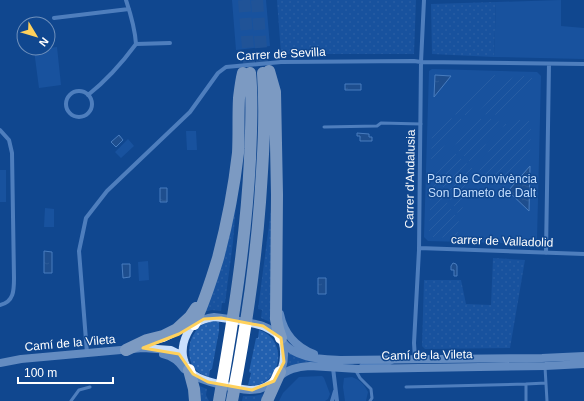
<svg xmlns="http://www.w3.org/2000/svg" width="584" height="401" font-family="Helvetica,sans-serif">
  <defs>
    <pattern id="grass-dots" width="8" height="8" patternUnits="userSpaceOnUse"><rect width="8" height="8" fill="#2260af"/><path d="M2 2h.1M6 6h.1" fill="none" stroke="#4378bb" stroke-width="1.8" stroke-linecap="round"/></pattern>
    <pattern id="garden-furrows" width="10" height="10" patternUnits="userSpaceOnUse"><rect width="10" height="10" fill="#2260af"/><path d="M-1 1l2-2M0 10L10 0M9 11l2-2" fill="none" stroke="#4378bb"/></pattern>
    <pattern id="water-ripples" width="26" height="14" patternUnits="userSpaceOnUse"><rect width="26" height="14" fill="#2f578d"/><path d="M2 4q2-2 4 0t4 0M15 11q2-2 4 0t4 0" fill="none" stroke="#4e709e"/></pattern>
  </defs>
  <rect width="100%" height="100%" fill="#10478f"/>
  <path fill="url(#grass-dots)" d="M277 0H416L414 54H281Z
    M496 2 494 57 432 54 431 4Z
    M237 192 233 242 225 303H222L221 311 212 310 204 312Z
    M272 202 274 324 261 318 262 310 258 309Z
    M493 258 525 260 510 348 425 349 422 346 424 280H461L466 304 491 305Z
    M214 321 219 322V331L212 369 210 370 209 377C192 372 187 360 190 343 192 336 196 329 202 325 205 323 209 322 214 321Z
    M259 330C291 340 280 390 248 385L251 373 249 372 256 338H258Z
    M287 351 353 363 354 364 353 365H334L306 362 292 365 285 367Z
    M197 385 207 389 206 395 209 401H198Z
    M263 394 262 401H242L243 396H254Z"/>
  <path fill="#2260af" d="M232 0H266L270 46 236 50Z
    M561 0V26L584 28V59L494 57 496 2Z
    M57 47 61 85 39 88 34 50Z
    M432 69 537 72 541 76 537 239 533 244 428 241 424 237 429 71Z
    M186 131H196L197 150H187Z
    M128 139 134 146 121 158 115 152Z
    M0 170H6V202H0Z
    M45 208 54 209V227H44Z
    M148 261 149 280 139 281 138 262Z
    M322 376 324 378 330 394 328 399 325 401H279L283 393 299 377Z
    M352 377C360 380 364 384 368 392L366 401H345L343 387 344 378Z"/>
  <path fill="url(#garden-furrows)" d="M492 75 503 76 483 94 466 115 448 114Z
    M515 76H529L534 80 504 115 477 114 503 84Z
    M443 118 463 119 431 164 432 129Z
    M474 119H500L474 165 454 147Z
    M512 120H528L531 122 530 157 501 190 478 169 505 124H508Z
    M451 150 473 169 460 217 435 173 438 165Z
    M433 179 459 222 457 238 432 237 429 234 431 185Z"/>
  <path fill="url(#water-ripples)" stroke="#8bbcf6" d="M435 75 451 76 434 97Z
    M345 84H361V90H345Z
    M357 133 369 134V137H372V141H360V136H357Z
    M119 135 123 140 116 147 111 142Z
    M530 166 529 211 508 191Z
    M160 188H167V202H160Z
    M44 251 52 252V273H44Z
    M453 263 456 264 457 266V276H454V270H451V266Z
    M122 264H130V277L123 278Z
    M318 278H326V294H318Z"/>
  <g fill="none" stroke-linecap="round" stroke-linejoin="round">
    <path stroke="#3463a0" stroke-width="12" stroke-dasharray="12 6" stroke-linecap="butt" d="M244 0 250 73
      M257 0 263 73"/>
    <path stroke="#9ac1f3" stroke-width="3" d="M324 127 377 126 381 123 421 124
      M545 367 547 401
      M526 384 546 383
      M406 387 526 384V401
      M71 401 79 390 90 387
      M370 401 372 398 371 389 360 378 356 371 362 364H389L393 362"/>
    <path stroke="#9ac1f3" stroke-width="4" d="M54 18 129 9
      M136 44 170 43
      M66 104a13 13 0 1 1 26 0a13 13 0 1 1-26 0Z
      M88 95C107 80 122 63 136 44 135 28 131 15 126 0
      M0 130 9 140 12 153 14 278C14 290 14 302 0 305
      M419 248 584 254
      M546 253 549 64
      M87 353 79 251 86 218 107 191 190 112 218 73 226 67 281 62 414 61 421 62 584 64
      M415 359 414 343 419 250 421 62 424 0
      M333 368 337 401
      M332 401 335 391"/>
    <path stroke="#c9dffc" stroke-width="8" d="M280 314C284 334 296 347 314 354
      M214 317C225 318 235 320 245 322 251 323 259 324 265 327 270 329 274 332 278 335 283 340 284 346 284 352 285 373 272 390 250 390 238 389 203 382 194 375 181 365 180 348 187 334 189 330 191 326 195 324 201 320 207 318 214 317Z
      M282 341C295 359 321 359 340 360L542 358 584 356
      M163 354C172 356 179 361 184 369
      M0 363 21 359 143 348 171 350 179 354 184 360
      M278 378C287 369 297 367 310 366L358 369 545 366 584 364"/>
    <path stroke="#fff" stroke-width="12" d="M269 71 275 92 277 195 276 319 278 329 281 338
      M194 324C204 303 211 281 218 258 227 224 234 188 238 153 239 134 238 116 239 98 240 90 241 81 243 73
      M126 350 147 340 163 336 177 329 190 317 196 308
      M189 370 194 389 195 401
      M219 401C233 321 246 240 250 159 251 130 253 101 250 73
      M232 401C245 335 255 269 260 202 263 159 266 116 263 73
      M267 401 280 372"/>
  </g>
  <path d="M0 0H584V401H0ZM221 318 263 326 281 338 284 362 274 381 252 390 208 382 193 374 179 354 143 348 179 334 204 319Z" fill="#10478f" fill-opacity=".55" fill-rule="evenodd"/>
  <path fill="none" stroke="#ffd15c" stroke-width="3" stroke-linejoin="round" d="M221 318 263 326 281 338 284 362 274 381 252 390 208 382 193 374 179 354 143 348 179 334 204 319Z"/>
  <g text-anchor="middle" stroke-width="3" stroke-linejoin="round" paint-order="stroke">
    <g font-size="12" fill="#fff" stroke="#10478f">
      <text transform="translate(281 54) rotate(-3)" y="4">Carrer de Sevilla</text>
      <text transform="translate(410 179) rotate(-89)" y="4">Carrer d'Andalusia</text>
      <text transform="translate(502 241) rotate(2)" y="4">carrer de Valladolid</text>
      <text transform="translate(70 343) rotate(-5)" y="4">Camí de la Vileta</text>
      <text transform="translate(427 355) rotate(-1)" y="4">Camí de la Vileta</text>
    </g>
    <g font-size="12" fill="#c1dcfd" stroke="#10478f">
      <text x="482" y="183">Parc de Convivència<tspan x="482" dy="14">Son Dameto de Dalt</tspan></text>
    </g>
  </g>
  <g transform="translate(36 36) rotate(128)"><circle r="19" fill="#10478f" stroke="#7091bc"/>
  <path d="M0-3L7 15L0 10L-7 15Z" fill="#ffd15c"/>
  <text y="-6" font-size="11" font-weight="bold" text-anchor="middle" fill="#ffffff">N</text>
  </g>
  <path d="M18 377v6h95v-6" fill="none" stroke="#ffffff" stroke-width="2"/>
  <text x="24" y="377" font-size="12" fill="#ffffff" stroke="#10478f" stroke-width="3" paint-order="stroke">100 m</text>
</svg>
